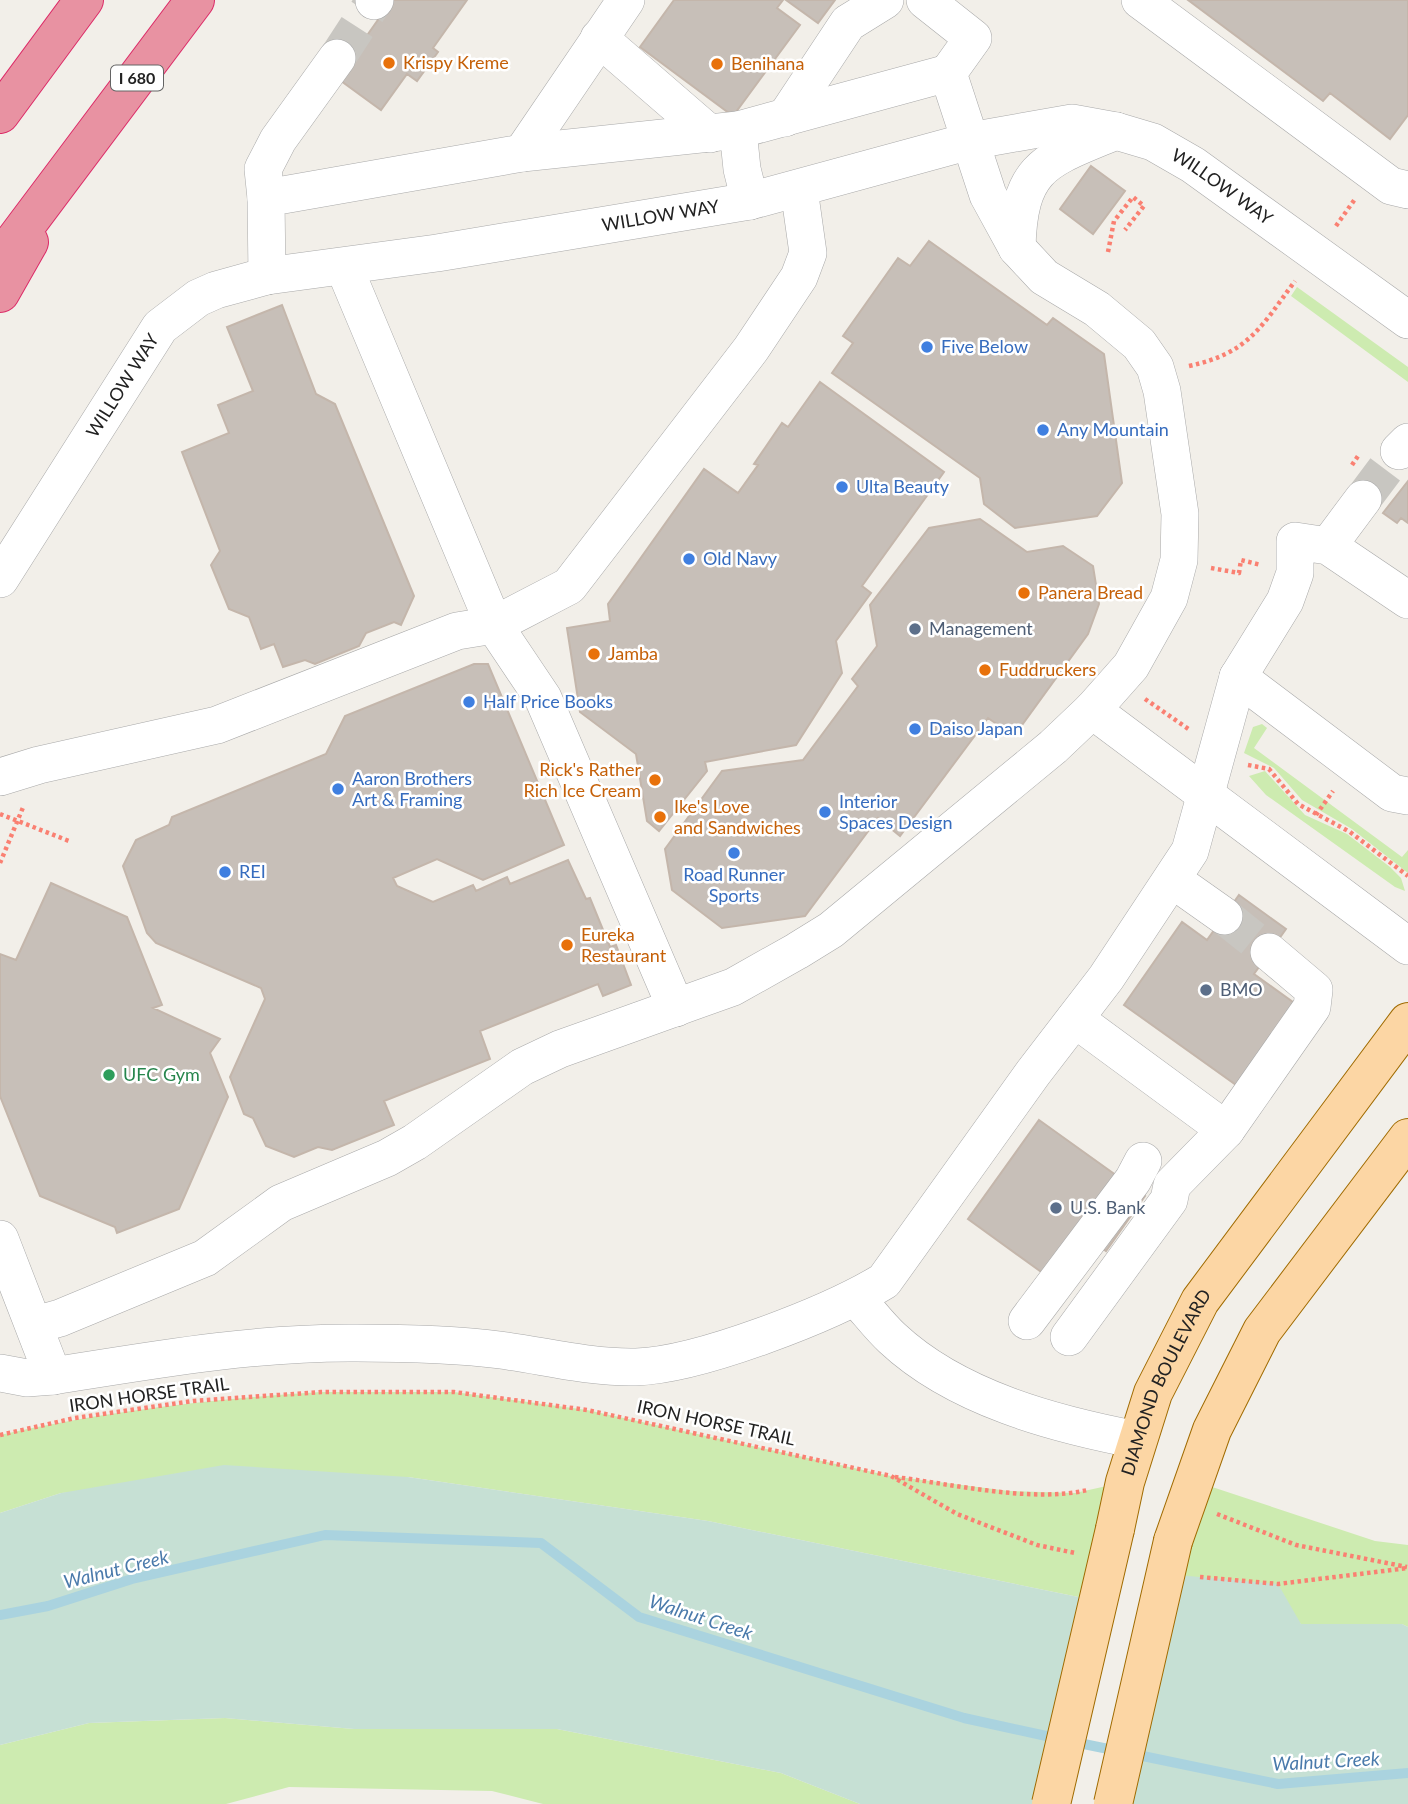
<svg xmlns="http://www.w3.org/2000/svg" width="1408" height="1804" font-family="Lato,sans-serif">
  <rect width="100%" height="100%" fill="#f2efe9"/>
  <path fill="#cdebb0" d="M1297 287 1408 367V382L1291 296Z
    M1262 724 1267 728 1254 748 1402 857 1408 850V873L1352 829 1302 800 1274 768 1244 753 1253 727Z
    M1265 771 1305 815 1347 834 1390 867 1401 878 1405 891 1395 887 1266 795 1249 776Z
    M321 1392H454L587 1410 891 1476 1009 1491 1075 1493 1125 1482 1098 1601 708 1521 408 1477 61 1493 0 1513V1435C107 1411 212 1399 321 1392Z
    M1194 1481 1375 1541 1408 1545V1627L1402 1624H1301L1220 1581 1166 1574Z
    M225 1718 354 1729H557L781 1773 860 1804H543L492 1791 289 1787 226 1804H0V1745L89 1723Z"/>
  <path fill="#c6e0d4" d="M224 1465 408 1477 708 1521 1098 1601 1051 1804H860L781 1773 557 1729H354L225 1718 89 1723 0 1745V1513L61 1493Z
    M1166 1574 1278 1584 1301 1624H1402L1408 1627V1804H1113Z"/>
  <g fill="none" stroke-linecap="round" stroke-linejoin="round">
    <path stroke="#aad3df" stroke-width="10" d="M0 1615 48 1606 132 1579 325 1535 541 1543 639 1617 964 1718 1060 1739
      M1074 1742 1118 1751
      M1133 1754 1278 1784 1408 1773"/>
  </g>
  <path fill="#c7bfb8" stroke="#c4b6ab" stroke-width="2" d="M392 0H467L433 48 438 52 417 81 407 74 381 110 337 78Z
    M674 0H783L777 8 800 25 733 116 640 47Z
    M786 0H835L818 23Z
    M1188 0H1408V115L1390 139 1330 93 1323 101Z
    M1091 166 1125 191 1093 234 1060 209Z
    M929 241 1047 325 1053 318 1104 354 1122 483 1097 516 1015 528 984 504 980 478 832 373 853 343 843 336 898 258 910 266Z
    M282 305 316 394 335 404 414 596 401 625 394 622 366 633 359 646 315 664 305 660 283 667 274 644 261 649 249 617 229 609 211 565 220 551 182 452 229 433 218 405 253 391 227 327Z
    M820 382 944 472 862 586 871 593 836 641 842 673 796 745 705 762 707 771 659 831 647 821 636 754 580 712 567 628 610 621 608 604 704 469 738 493 758 465 754 464 782 423 788 427Z
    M1408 481V523L1401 518 1397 523 1383 513Z
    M980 519 1027 552 1063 546 1093 566 1099 604 1088 634 1014 736 988 718 900 836 878 818 805 916 722 928 672 890 665 849 722 771 803 760 858 686 852 679 877 646 870 605 929 528Z
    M474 664H488L564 845 483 880 437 859 393 878 397 886 433 902 473 885 476 891 507 877 510 884 568 860 586 899 590 898 610 947 616 945 631 985 603 996 598 984 480 1031 490 1059 384 1101 394 1125 332 1150 318 1147 294 1157 266 1146 253 1118 244 1114 230 1077 265 999 261 988 156 943 147 933 123 866 136 840 169 825 172 817 326 754 345 716Z
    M51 883 127 917 162 1005 153 1008 220 1039 210 1053 228 1097 179 1209 117 1233 115 1227 40 1196 0 1096V954L16 960Z
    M1239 895 1286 929 1254 974 1304 1010 1246 1092 1124 1005 1182 922 1207 940Z
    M1039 1120 1145 1196 1106 1251 1083 1234 1051 1279 968 1219Z"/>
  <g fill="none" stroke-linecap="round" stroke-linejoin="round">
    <path stroke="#c8c6c1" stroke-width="37" stroke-dasharray="37 18" stroke-linecap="butt" d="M337 58 374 1
      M1363 499 1399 451
      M1224 916 1269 952"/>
    <defs>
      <g id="minor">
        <path d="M1140 0 1391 186 1408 190"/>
        <path d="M374 1 375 0"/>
        <path d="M599 38 710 134"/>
        <path d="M785 118 848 23 885 0"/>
        <path d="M738 130 742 169 750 201"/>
        <path d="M522 153 626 0"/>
        <path d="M266 198 263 169 278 140 337 58"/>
        <path d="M1017 248C1019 164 1047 160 1116 131"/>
        <path d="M344 267 494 625 543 698 676 1008"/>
        <path d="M267 276 266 198 522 153 738 130 948 73"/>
        <path d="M1399 451 1408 442"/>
        <path d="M1328 546 1363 499"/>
        <path id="s1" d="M0 579 160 327 198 298 216 290 267 276 437 253 750 201 970 141 1072 123 1116 131 1153 142 1193 165 1408 320"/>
        <path d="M1238 677 1392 793 1408 796"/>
        <path d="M1092 710 1408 946"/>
        <path d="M0 777 39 765 217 725 457 631 494 625 569 586 751 349 799 277 808 253 799 189"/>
        <path d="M1173 880 1224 916"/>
        <path d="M1226 1130 1312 1007 1314 990 1269 952"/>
        <path d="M0 1239 53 1376"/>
        <path d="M856 1298C868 1311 879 1326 892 1338 956 1398 1054 1424 1138 1440"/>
        <path d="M1027 1321 1133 1180 1143 1161"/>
        <path d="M35 1325 60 1318 205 1258 281 1203 387 1158 415 1142 522 1067 560 1049 733 987 797 951 831 930 1053 747 1092 710 1131 666 1169 598 1179 560 1180 514 1162 391 1155 367 1139 344 1097 309 1044 277 1017 248 988 195 948 73 973 38 925 0"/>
        <path d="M1069 1337 1169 1200 1172 1185 1226 1130 1075 1019"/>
        <path d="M0 1373 27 1378 53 1376C153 1360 255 1342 357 1343 405 1343 453 1344 500 1350 545 1356 590 1368 636 1367 699 1365 830 1314 884 1281L1033 1073 1106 978 1190 851 1238 677 1285 601 1295 573V541L1328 546 1408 600"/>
      </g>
      <g id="major">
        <path id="s2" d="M1115 1529 1125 1482 1153 1393 1200 1301 1408 1022"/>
        <path d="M1173 1541 1212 1430 1262 1331 1408 1138"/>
      </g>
      <path id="highway" d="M0 114 84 0
        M0 260 195 0
        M0 293 29 242"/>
    </defs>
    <use href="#minor" stroke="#a9a9a9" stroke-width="38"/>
    <use href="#major" stroke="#a06b00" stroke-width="40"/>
    <use href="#highway" stroke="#dc2a67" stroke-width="40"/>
    <path stroke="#fa8072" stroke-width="4.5" stroke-dasharray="3.5 3.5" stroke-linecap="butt" d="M1336 226 1355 199
      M1108 252 1114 221 1133 197 1144 206 1125 230
      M1189 366C1249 353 1261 327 1295 281
      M1352 465 1358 456
      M1211 568 1239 573 1241 560 1261 565
      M1145 699 1190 730
      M1248 765 1269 769 1298 804 1350 832 1408 876
      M0 814 69 841
      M1316 815 1333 791
      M0 863 24 805
      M0 1435 75 1418 193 1401 321 1392H454L587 1410 891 1476 957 1514 1037 1545 1075 1553
      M895 1477C953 1484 1030 1503 1088 1490
      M1217 1514 1296 1545 1407 1567
      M1200 1577 1278 1584 1408 1568"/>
    <use href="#minor" stroke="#fff" stroke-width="37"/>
    <use href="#major" stroke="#fcd6a4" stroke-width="38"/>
    <use href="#highway" stroke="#e892a2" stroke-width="38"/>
    <defs>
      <path id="major-bridge" d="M1051 1804 1115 1529
        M1113 1804 1173 1541"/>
    </defs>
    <use href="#major-bridge" stroke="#a06b00" stroke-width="40" stroke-linecap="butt"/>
    <use href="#major-bridge" stroke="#fcd6a4" stroke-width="38"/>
  </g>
  <g fill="#e8710a" stroke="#fff" stroke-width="2.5">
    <circle cx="389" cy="63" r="7"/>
    <circle cx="717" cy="64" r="7"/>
    <circle cx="1024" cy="593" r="7"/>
    <circle cx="594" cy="654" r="7"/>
    <circle cx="985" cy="670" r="7"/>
    <circle cx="655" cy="780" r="7"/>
    <circle cx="660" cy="817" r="7"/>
    <circle cx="567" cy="945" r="7"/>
  </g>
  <g fill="#3f7fe0" stroke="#fff" stroke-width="2.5">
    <circle cx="927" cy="347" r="7"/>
    <circle cx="1043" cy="430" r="7"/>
    <circle cx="842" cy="487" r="7"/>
    <circle cx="689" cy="559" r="7"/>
    <circle cx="469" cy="702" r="7"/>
    <circle cx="915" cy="729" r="7"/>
    <circle cx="338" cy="789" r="7"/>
    <circle cx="825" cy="812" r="7"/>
    <circle cx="734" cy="853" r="7"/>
    <circle cx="225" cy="872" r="7"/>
  </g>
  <g fill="#5c6f8a" stroke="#fff" stroke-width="2.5">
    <circle cx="915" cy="629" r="7"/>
    <circle cx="1206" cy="990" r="7"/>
    <circle cx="1056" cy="1208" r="7"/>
  </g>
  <circle fill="#2e9e5b" stroke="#fff" stroke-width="2.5" cx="109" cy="1075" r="7"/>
  <g text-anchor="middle" stroke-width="5" stroke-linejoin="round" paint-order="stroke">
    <rect fill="#fff" stroke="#646464" stroke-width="2" x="111" y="65.5" width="52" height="25" rx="5"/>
    <g font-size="16" font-weight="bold" fill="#222">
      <text x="137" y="84">I 680</text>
    </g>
    <g font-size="18" fill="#c56008" stroke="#fff" text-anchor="start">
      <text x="403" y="69">Krispy Kreme</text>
      <text x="731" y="70">Benihana</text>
      <text x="1038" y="599">Panera Bread</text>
      <text x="608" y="660">Jamba</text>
      <text x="999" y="676">Fuddruckers</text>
      <text x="641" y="776" text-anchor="end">Rick's Rather<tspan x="641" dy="21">Rich Ice Cream</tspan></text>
      <text x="674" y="813">Ike's Love<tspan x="674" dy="21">and Sandwiches</tspan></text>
      <text x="581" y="941">Eureka<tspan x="581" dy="21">Restaurant</tspan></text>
    </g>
    <g font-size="18" fill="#222" stroke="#fff">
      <text dy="6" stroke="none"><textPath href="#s1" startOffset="1405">WILLOW WAY</textPath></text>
      <text dy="6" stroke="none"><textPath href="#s1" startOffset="817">WILLOW WAY</textPath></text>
      <text dy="6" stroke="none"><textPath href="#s1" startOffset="229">WILLOW WAY</textPath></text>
      <text dy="6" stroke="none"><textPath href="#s2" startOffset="156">DIAMOND BOULEVARD</textPath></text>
      <text transform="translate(149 1395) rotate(-8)" y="6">IRON HORSE TRAIL</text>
      <text transform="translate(716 1423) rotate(12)" y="6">IRON HORSE TRAIL</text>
    </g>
    <g font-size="18" fill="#366cbe" stroke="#fff" text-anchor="start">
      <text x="941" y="353">Five Below</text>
      <text x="1057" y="436">Any Mountain</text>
      <text x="856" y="493">Ulta Beauty</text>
      <text x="703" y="565">Old Navy</text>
      <text x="483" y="708">Half Price Books</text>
      <text x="929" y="735">Daiso Japan</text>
      <text x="352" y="785">Aaron Brothers<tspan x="352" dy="21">Art &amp; Framing</tspan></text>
      <text x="839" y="808">Interior<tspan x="839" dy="21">Spaces Design</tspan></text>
      <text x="239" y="878">REI</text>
      <text x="734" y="881" text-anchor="middle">Road Runner<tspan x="734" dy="21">Sports</tspan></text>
    </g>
    <g font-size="18" fill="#4e5e75" stroke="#fff" text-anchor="start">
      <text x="929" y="635">Management</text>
      <text x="1220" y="996">BMO</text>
      <text x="1070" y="1214">U.S. Bank</text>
    </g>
    <g font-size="18" fill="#27864d" stroke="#fff" text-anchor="start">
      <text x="123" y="1081">UFC Gym</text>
    </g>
    <g font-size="19" font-style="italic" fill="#4a7aab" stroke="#fff">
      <text transform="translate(116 1569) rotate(-14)" y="7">Walnut Creek</text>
      <text transform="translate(701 1617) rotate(18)" y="7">Walnut Creek</text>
      <text transform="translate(1326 1761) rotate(-3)" y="7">Walnut Creek</text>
    </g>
  </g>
</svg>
